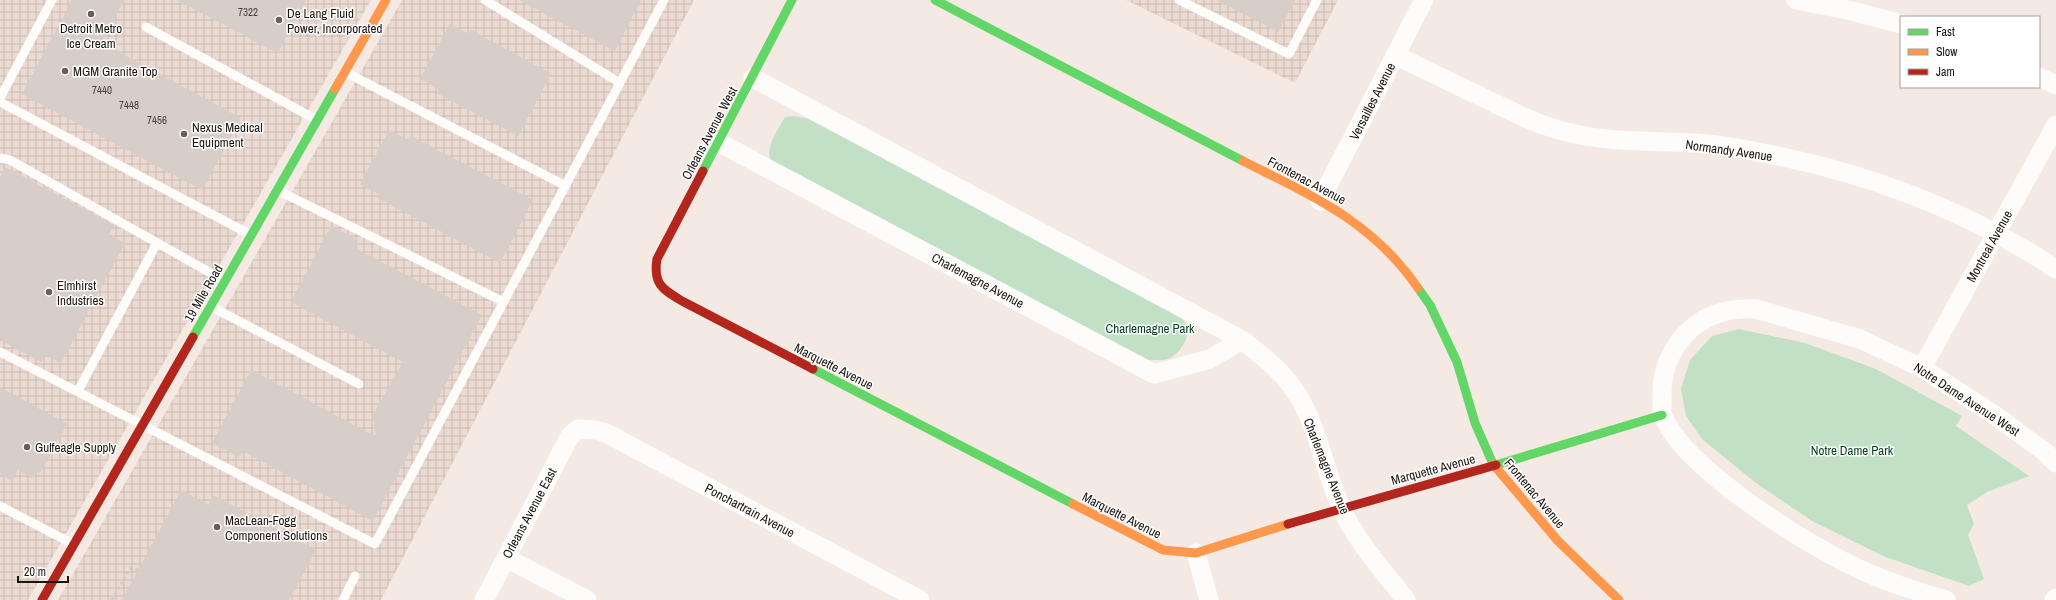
<svg xmlns="http://www.w3.org/2000/svg" width="2056" height="600" font-family="'Archivo Narrow',sans-serif">
  <defs>
    <pattern id="industrial-grid" width="8" height="8" patternUnits="userSpaceOnUse"><rect width="8" height="8" fill="#ebdad1"/><path d="M0 4h8M4 0v8" fill="none" stroke="#c9bab2"/></pattern>
  </defs>
  <rect width="100%" height="100%" fill="#f5e9e3"/>
  <path fill="url(#industrial-grid)" d="M0 0H371L28 600H0Z
    M402 0H694L381 600H58Z
    M1126 0H1338L1295 83Z"/>
  <path fill="#c1e0c6" d="M794 116 808 119 1179 312C1181 317 1185 321 1186 326 1190 338 1181 352 1170 358 1164 361 1156 360 1149 360L773 164C762 150 778 130 785 117Z
    M1739 329 1805 343 1876 369 1962 416 1956 426 2029 476 1987 492 1967 505 1974 524 1968 535 1984 579 1969 586 1883 556 1812 521 1756 483 1702 439 1686 416 1681 389 1690 360 1712 336Z"/>
  <path fill="#d7cec9" d="M72 0H124L102 43 241 118 202 190 22 94Z
    M177 0H306L278 53Z
    M519 0H641L615 51Z
    M1217 0H1295L1278 32Z
    M450 24 469 34 471 30 551 74 518 136 437 93 439 89 420 79Z
    M389 130 409 140 411 136 533 200 500 263 378 198 380 195 360 184Z
    M5 167 114 225 109 235 125 243 61 363 45 355 41 362 0 340V177Z
    M331 226 358 240 355 248 482 315 373 521 243 451 239 457 212 443 251 370 376 437 373 415 403 362 291 302Z
    M0 387 67 424 40 473 36 471 32 478 18 470 12 481 0 474Z
    M181 490 209 505 213 495 316 550 289 600H122Z"/>
  <g fill="none" stroke-linecap="round" stroke-linejoin="round">
    <path stroke="#cfcbc8" stroke-width="2.5" stroke-dasharray="3 3" stroke-linecap="butt" d="M112 600 129 570 131 568 138 570"/>
    <path stroke="#fefcfb" stroke-width="9" d="M485 0 620 83
      M1179 0 1289 54 1317 0
      M146 27 317 120
      M345 72 566 186
      M0 98 52 0
      M0 102 251 235
      M0 158 10 160 225 281
      M277 190 504 302
      M210 306 359 384
      M0 352 375 544 664 0
      M78 391 157 243
      M0 506 73 544
      M343 600 355 576"/>
    <path stroke="#fefcfb" stroke-width="19" d="M1796 0 1852 11 1901 24
      M1395 55C1425 70 1455 84 1484 98 1509 110 1533 123 1559 130 1606 144 1658 140 1707 144 1732 146 1758 152 1783 157 1882 178 1971 213 2056 269
      M2039 77 2056 85
      M753 78 1242 340C1264 357 1286 374 1300 399 1319 432 1325 472 1341 507 1356 541 1383 571 1406 600
      M718 142 1154 374 1210 359 1242 340
      M1320 201 1424 0
      M1922 368 2056 125
      M1196 553 1209 600
      M506 558 587 600
      M484 600 570 436 578 429 596 430 606 433 920 600
      M1946 600C1917 592 1888 582 1861 570 1808 546 1685 469 1663 416 1661 412 1662 407 1662 404 1661 382 1664 365 1676 346 1695 318 1722 307 1756 309L1860 339 1922 368 1996 416 2045 452 2056 463
      M2054 600 2056 598"/>
    <path stroke="#63d668" stroke-width="9" d="M935 0 1243 161
      M703 171 792 0
      M1418 288 1430 305 1457 362 1475 423 1493 464
      M193 337 335 89
      M813 369 1073 504
      M1496 465 1662 415"/>
    <path stroke="#ff974d" stroke-width="9" d="M335 89 386 0
      M1243 161C1312 196 1372 221 1418 288
      M1493 464 1558 541 1619 600
      M1073 504 1163 550 1196 553 1288 524"/>
    <path stroke="#b3261e" stroke-width="9" d="M703 171 657 259C653 284 662 289 682 301L813 369
      M1288 524 1496 465
      M42 600 193 337"/>
  </g>
  <g fill="#675f5a" stroke="#fff" stroke-width="1.5">
    <circle cx="91" cy="14" r="4"/>
    <circle cx="279" cy="20" r="4"/>
    <circle cx="65" cy="71" r="4"/>
    <circle cx="184" cy="134" r="4"/>
    <circle cx="49" cy="292" r="4"/>
    <circle cx="27" cy="447" r="4"/>
    <circle cx="217" cy="527" r="4"/>
  </g>
  <g text-anchor="middle" stroke-width="3" stroke-linejoin="round" paint-order="stroke">
    <g font-size="11" fill="#4a423e">
      <text x="248" y="16">7322</text>
      <text x="102" y="94">7440</text>
      <text x="129" y="109">7448</text>
      <text x="157" y="124">7456</text>
    </g>
    <g font-size="13" fill="#1b1410" stroke="#fff" text-anchor="start">
      <text x="287" y="18">De Lang Fluid<tspan x="287" dy="15">Power, Incorporated</tspan></text>
      <text x="91" y="33" text-anchor="middle">Detroit Metro<tspan x="91" dy="15">Ice Cream</tspan></text>
      <text x="73" y="76">MGM Granite Top</text>
      <text x="192" y="132">Nexus Medical<tspan x="192" dy="15">Equipment</tspan></text>
      <text x="57" y="290">Elmhirst<tspan x="57" dy="15">Industries</tspan></text>
      <text x="35" y="452">Gulfeagle Supply</text>
      <text x="225" y="525">MacLean-Fogg<tspan x="225" dy="15">Component Solutions</tspan></text>
    </g>
    <g font-size="13" fill="#1b1410" stroke="#fff">
      <text transform="translate(1372 101) rotate(-63)" y="5">Versailles Avenue</text>
      <text transform="translate(709 133) rotate(-62)" y="5">Orleans Avenue West</text>
      <text transform="translate(1729 150) rotate(8)" y="5">Normandy Avenue</text>
      <text transform="translate(1307 180) rotate(28)" y="5">Frontenac Avenue</text>
      <text transform="translate(1989 246) rotate(-61)" y="5">Montreal Avenue</text>
      <text transform="translate(978 280) rotate(28)" y="5">Charlemagne Avenue</text>
      <text transform="translate(203 293) rotate(-60)" y="5">19 Mile Road</text>
      <text transform="translate(834 366) rotate(27)" y="5">Marquette Avenue</text>
      <text transform="translate(1967 399) rotate(33)" y="5">Notre Dame Avenue West</text>
      <text transform="translate(1327 466) rotate(68)" y="5">Charlemagne Avenue</text>
      <text transform="translate(1433 469) rotate(-15)" y="5">Marquette Avenue</text>
      <text transform="translate(1535 493) rotate(50)" y="5">Frontenac Avenue</text>
      <text transform="translate(750 510) rotate(28)" y="5">Ponchartrain Avenue</text>
      <text transform="translate(529 513) rotate(-62)" y="5">Orleans Avenue East</text>
      <text transform="translate(1122 515) rotate(27)" y="5">Marquette Avenue</text>
    </g>
    <g font-size="13" fill="#003c1f" stroke="#fff">
      <text x="1150" y="333">Charlemagne Park</text>
      <text x="1852" y="455">Notre Dame Park</text>
    </g>
  </g>
  <rect x="1900" y="16" width="140" height="72" fill="#ffffff" stroke="#a4a19f"/>
  <rect x="1908" y="29" width="20" height="6" fill="#63d668" stroke="#a4a19f"/>
  <text x="1936" y="36" font-size="12" fill="#1b1410">Fast</text>
  <rect x="1908" y="49" width="20" height="6" fill="#ff974d" stroke="#a4a19f"/>
  <text x="1936" y="56" font-size="12" fill="#1b1410">Slow</text>
  <rect x="1908" y="69" width="20" height="6" fill="#b3261e" stroke="#a4a19f"/>
  <text x="1936" y="76" font-size="12" fill="#1b1410">Jam</text>
  <path d="M18 576v6h50v-6" fill="none" stroke="#1b1410" stroke-width="2"/>
  <text x="24" y="576" font-size="12" fill="#1b1410" stroke="#ffffff" stroke-width="3" paint-order="stroke">20 m</text>
</svg>
